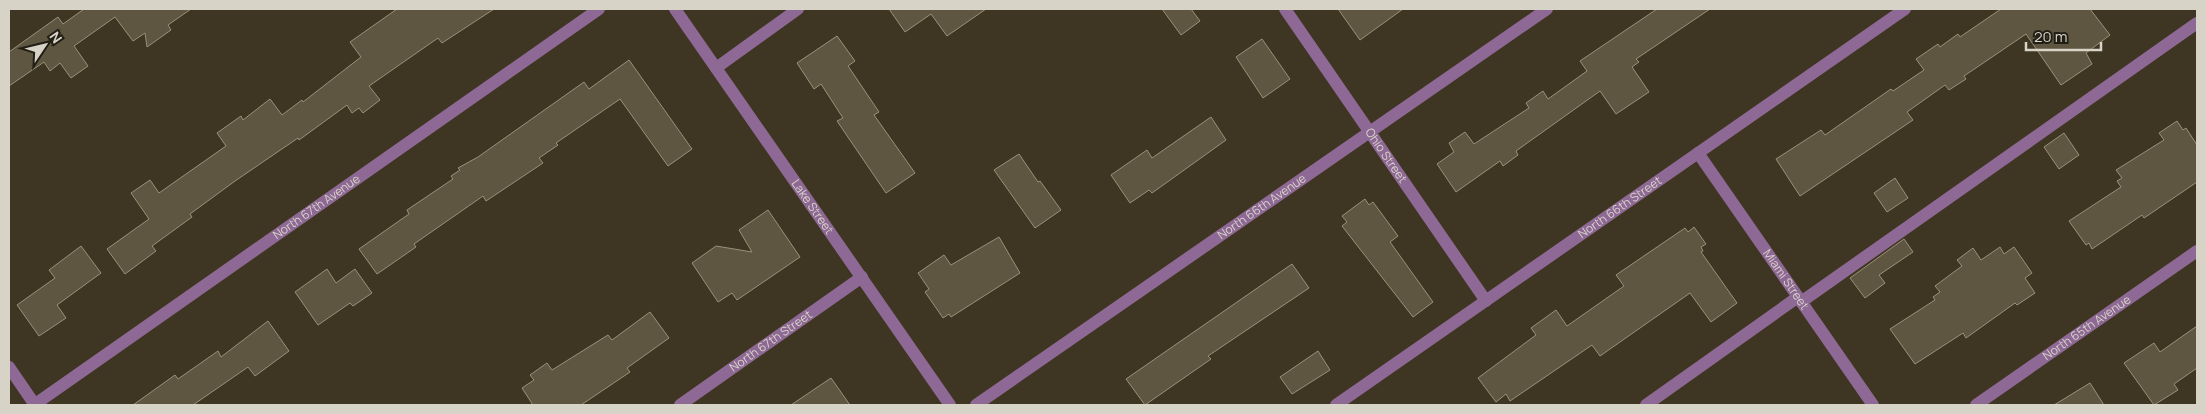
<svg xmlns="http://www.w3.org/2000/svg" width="2206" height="414" font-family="Manrope,sans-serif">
  <rect width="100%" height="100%" fill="#3e3622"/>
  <path fill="#5f5641" stroke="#9a917a" d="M84 9H191L168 25 171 30 147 47 145 33 133 41 115 17 74 46 88 66 71 78 60 63 50 71 44 62 9 86V52L58 17 63 24Z
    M397 9H494L442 43 438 38 369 86 380 100 363 113 359 108 352 113 347 105 299 140 298 138 235 181 190 214 192 217 152 246 156 251 125 274 107 249 149 219 131 193 150 180 159 193 226 146 217 133 241 116 243 120 270 99 282 115 302 100 303 102 361 57 350 42Z
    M889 9H986L947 36 931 14 905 32Z
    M1162 9H1191L1200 21 1181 35Z
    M1338 9H1403L1360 40Z
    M1657 9H1710L1636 59 1639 62 1632 67 1649 92 1616 114 1600 91 1516 151 1518 155 1503 166 1500 161 1456 192 1437 164 1454 152 1449 143 1465 132 1474 144 1529 108 1526 103 1543 91 1548 99 1587 71 1580 61Z
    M2001 9H2090L2110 35 2086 53 2092 64 2061 85 2026 34 1964 76 1966 79 1949 90 1945 85 1907 112 1913 120 1800 196 1776 159 1821 130 1825 135 1891 89 1893 91 1924 70 1916 59 1938 44 1940 47 1958 34 1960 37Z
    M837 36 855 61 848 66 879 112 874 115 915 173 886 193 837 121 843 118 821 84 814 89 797 63Z
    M1262 39 1290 79 1263 98 1236 57Z
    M629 60 692 149 668 166 620 99 556 143 558 145 539 158 543 163 486 201 483 196 414 244 416 247 377 274 359 249 409 214 407 210 453 179 451 176 460 170 458 168 478 157 584 82 589 89Z
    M1211 117 1226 140 1152 193 1149 190 1130 203 1111 175 1147 150 1152 158Z
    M2177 121 2183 130 2186 128 2197 145V182L2144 218 2142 215 2092 249 2089 243 2086 245 2069 221 2121 187 2117 181 2122 178 2116 170 2164 140 2159 133Z
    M2064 133 2079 155 2059 169 2044 147Z
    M1019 154 1038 182 1040 181 1061 210 1035 228 994 170Z
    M1895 178 1908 198 1887 212 1874 193Z
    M1365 199 1369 205 1373 202 1398 236 1390 242 1433 302 1413 317 1342 226 1347 222 1342 216Z
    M768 210 800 257 737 300 732 293 718 302 692 263 716 246 752 252 739 230Z
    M1694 227 1706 244 1701 247 1703 251 1701 252 1737 303 1711 322 1690 293 1600 356 1592 345 1510 401 1506 394 1496 402 1478 378 1536 335 1531 328 1556 310 1567 326 1624 286 1616 275 1685 228 1688 232Z
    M999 237 1020 273 951 317 949 314 943 318 925 292 929 289 918 273 944 255 951 265Z
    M1904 239 1913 252 1879 275 1885 283 1865 298 1850 278Z
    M81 246 101 273 57 305 66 318 39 336 17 305 55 278 49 270Z
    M2000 247 2004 254 2014 247 2032 273 2025 278 2035 293 2017 305 2015 303 1966 338 1963 333 1915 364 1890 329 1935 300 1933 297 1940 292 1935 286 1962 266 1957 260 1973 248 1981 260Z
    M1292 264 1309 288 1208 356 1211 359 1145 405 1126 379Z
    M327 269 336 283 355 269 372 293 353 306 350 303 318 325 295 292Z
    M650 312 669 338 627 368 630 372 581 405H533L522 388 534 380 530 375 547 363 552 370 608 335 612 340Z
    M268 321 289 351 255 376 248 367 193 405H133L175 375 178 379 218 351 221 357Z
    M2197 326V368L2174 384 2178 390 2154 405 2124 363 2154 343 2160 352Z
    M1318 351 1330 370 1292 394 1280 377Z
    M831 378 850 405H791Z
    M2090 383 2104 405H2054Z"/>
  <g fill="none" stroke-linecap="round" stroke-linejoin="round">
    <g stroke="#8f6995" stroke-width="12">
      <path id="s1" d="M675 9 950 405"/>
      <path id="s2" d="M1285 9 1486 301"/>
      <path d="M716 68 798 9"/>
      <path id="s3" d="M1698 153 1873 405"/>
      <path d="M1801 302 2197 23"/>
      <path d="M9 367 35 405"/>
      <path id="s4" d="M34 405 599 9"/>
      <path id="s5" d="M680 405 862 277"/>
      <path id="s6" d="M976 405 1547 9"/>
      <path id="s7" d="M1336 405 1905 9"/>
      <path d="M1646 405 1798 297"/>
      <path id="s8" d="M1976 405 2197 251"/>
    </g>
  </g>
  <g text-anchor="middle" stroke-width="4" stroke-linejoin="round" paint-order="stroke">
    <g font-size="12" fill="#d8d3c7" stroke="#211e15">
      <text dy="4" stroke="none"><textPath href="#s2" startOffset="178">Ohio Street</textPath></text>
      <text dy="4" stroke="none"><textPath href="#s4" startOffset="345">North 67th Avenue</textPath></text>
      <text dy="4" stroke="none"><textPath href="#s1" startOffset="241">Lake Street</textPath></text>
      <text dy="4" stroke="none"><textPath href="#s6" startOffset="348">North 66th Avenue</textPath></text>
      <text dy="4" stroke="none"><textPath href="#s7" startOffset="346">North 66th Street</textPath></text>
      <text dy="4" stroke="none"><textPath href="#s3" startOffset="154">Miami Street</textPath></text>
      <text dy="4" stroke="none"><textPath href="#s8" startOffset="135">North 65th Avenue</textPath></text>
      <text dy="4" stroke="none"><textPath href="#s5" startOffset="111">North 67th Street</textPath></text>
    </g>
  </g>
  <rect width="2206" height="414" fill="none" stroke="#d8d3c7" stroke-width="20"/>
  <g transform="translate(45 45) rotate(55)" stroke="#211e15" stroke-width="4" paint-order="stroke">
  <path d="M0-4L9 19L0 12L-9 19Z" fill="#d8d3c7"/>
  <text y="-8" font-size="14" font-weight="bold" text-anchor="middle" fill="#d8d3c7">N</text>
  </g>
  <path d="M2026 42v8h75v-8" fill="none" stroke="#d8d3c7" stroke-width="2.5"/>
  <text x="2034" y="42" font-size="15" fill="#d8d3c7" stroke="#211e15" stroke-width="4" paint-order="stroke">20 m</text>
</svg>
